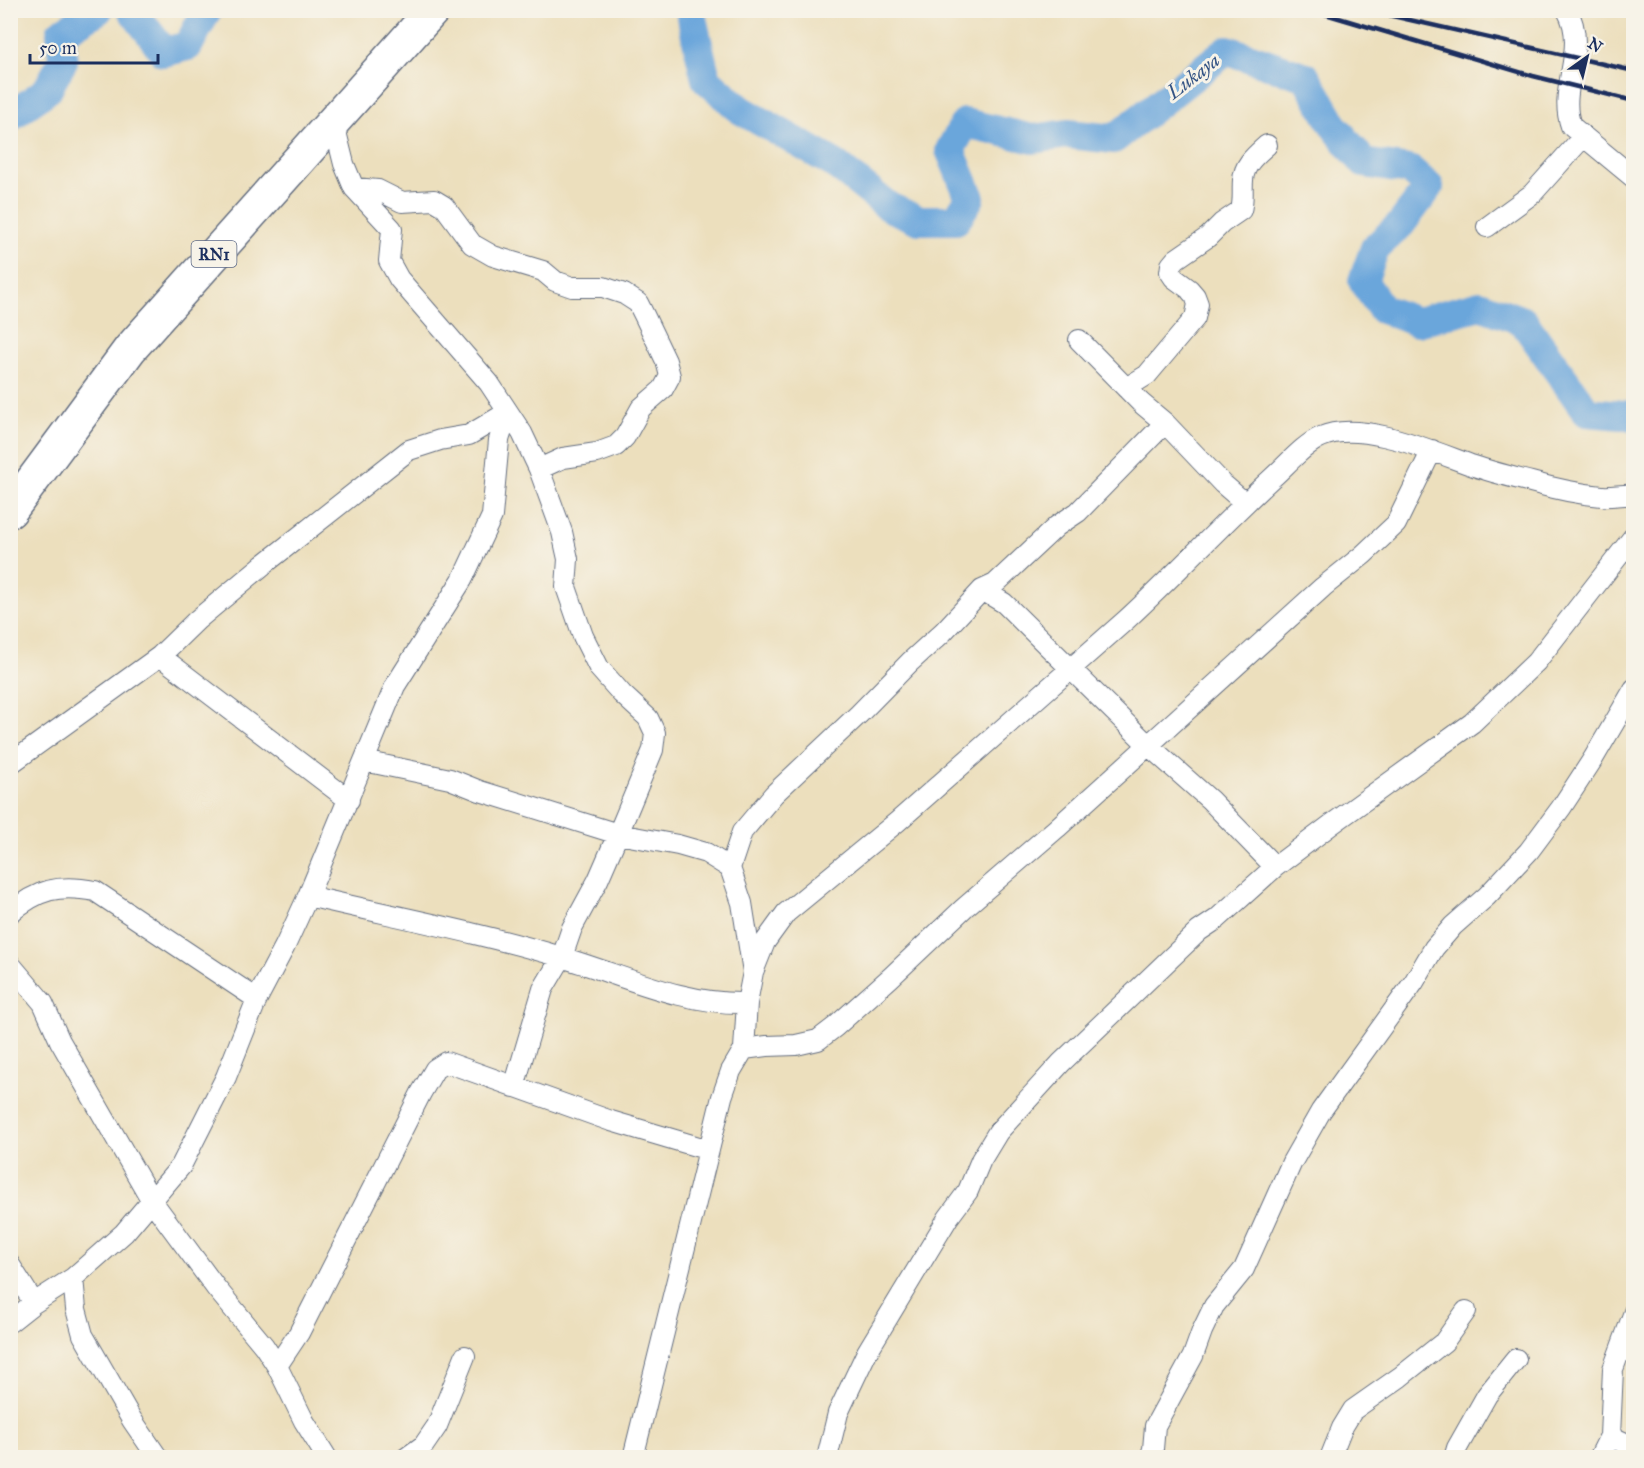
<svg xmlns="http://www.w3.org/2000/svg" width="1644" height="1468" font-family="'IM FELL Great Primer',serif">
  <rect width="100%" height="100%" fill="#f7f3e8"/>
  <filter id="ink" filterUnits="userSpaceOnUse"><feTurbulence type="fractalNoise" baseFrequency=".0167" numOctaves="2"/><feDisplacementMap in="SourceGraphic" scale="12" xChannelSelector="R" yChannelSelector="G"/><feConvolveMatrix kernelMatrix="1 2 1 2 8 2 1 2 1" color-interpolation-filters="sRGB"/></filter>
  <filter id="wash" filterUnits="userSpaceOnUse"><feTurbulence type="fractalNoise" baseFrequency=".008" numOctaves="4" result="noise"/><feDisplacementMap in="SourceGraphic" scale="24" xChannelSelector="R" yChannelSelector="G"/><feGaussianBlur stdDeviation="1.35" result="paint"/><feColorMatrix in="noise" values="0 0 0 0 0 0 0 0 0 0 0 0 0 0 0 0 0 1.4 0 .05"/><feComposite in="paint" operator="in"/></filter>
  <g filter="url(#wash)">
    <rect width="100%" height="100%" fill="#ecdfbd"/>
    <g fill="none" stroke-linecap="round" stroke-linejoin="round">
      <path stroke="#6ba6db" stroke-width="30" d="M132 10 164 52 188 46 207 10
        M690 10 706 79 741 110 835 164 889 207 919 220H956L970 198 950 150 965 123 1033 139 1068 134 1114 139 1227 50 1306 77 1335 127 1364 163 1410 170 1429 187 1401 224 1375 248 1363 281 1382 309 1417 322 1480 305 1523 321 1587 412 1634 416
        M10 117 47 90 63 61 61 33 98 10"/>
    </g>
  </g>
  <g filter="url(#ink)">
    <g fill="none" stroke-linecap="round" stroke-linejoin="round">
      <defs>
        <path id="street" d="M1567 10C1589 49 1557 88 1571 126L1634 178
          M333 120 344 164 354 188 392 229 389 261 399 279 489 383 522 433 539 469 562 532 568 559 566 587 583 636 599 668 622 694 648 718 655 733 653 750 618 834 598 880 572 928 562 957 543 989 514 1087
          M354 188 378 190 402 202 434 200 444 206 472 244 493 256 543 271 555 281 572 287H603L624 294 638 303 644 315 666 361 670 376 663 389 641 408 625 437 616 446 597 453 563 458 539 469
          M1487 227 1532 194 1583 137
          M1079 340 1141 403 1165 423 1223 484 1245 503
          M1126 388 1147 375 1195 318 1198 304 1195 296 1189 289 1174 278 1170 272 1171 265 1176 259 1208 237 1222 223 1241 210C1244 199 1242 191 1243 180 1244 164 1256 155 1267 145
          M982 590 1004 603 1148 745 1210 800 1275 867
          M160 656 349 800
          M364 761 450 779 480 791 618 834 678 845 706 853 730 868 742 903 753 972
          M10 764 160 656 197 620 263 565 409 450 440 440 469 435 508 412
          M730 868 742 832 774 794 859 714 910 662 943 632 982 590 995 584 1057 526 1078 512 1165 423
          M308 896C392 916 478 932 561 957 623 975 682 1005 747 1003
          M10 913C38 889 59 884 95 891L257 999
          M10 964 43 1003 60 1041 152 1201 216 1288 264 1346 277 1366 304 1421 327 1458
          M744 1049 767 1046 796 1045 818 1040 835 1027 890 978 964 908 1057 828 1323 587 1363 555 1396 524 1432 450
          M10 1265 34 1303
          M73 1278 76 1309 83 1335 132 1420 158 1458
          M10 1322 34 1303 73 1278 124 1233 181 1166 226 1077 257 999 285 946 308 896 395 686 462 580 492 516 499 440 508 412
          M277 1366 299 1333 421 1093 435 1069 446 1062 611 1121 709 1150
          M1610 1436 1634 1447
          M406 1458 424 1445 437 1426 465 1356
          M633 1458 722 1097 731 1071 744 1049 747 1003 753 972 765 942 786 913 897 822 1126 620C1176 574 1222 524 1272 478 1287 465 1303 445 1321 437 1361 419 1434 452 1474 466 1492 472 1512 477 1531 482 1552 488 1580 494 1602 496 1612 497 1623 494 1634 495
          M827 1458 838 1413 867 1352 948 1218 968 1191 981 1160 998 1132 1061 1063 1199 931 1217 919 1275 867 1332 824 1472 723 1536 662 1634 536
          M1150 1458 1153 1449 1155 1426 1193 1356 1202 1331 1214 1306 1244 1269 1292 1162 1321 1111 1414 982 1434 948 1453 926 1487 896 1529 851 1561 808 1593 759 1634 689
          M1330 1458 1342 1428 1353 1410 1400 1377 1444 1342 1466 1311
          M1454 1458 1457 1448 1487 1395 1516 1359
          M1599 1458 1610 1436 1613 1369 1634 1312"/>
        <path id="highway" d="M10 511 130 349 433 10"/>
      </defs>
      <use href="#street" stroke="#646d7f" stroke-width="22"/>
      <use href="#highway" stroke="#646d7f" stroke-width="36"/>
      <use href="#street" stroke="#fff" stroke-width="20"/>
      <use href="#highway" stroke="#fff" stroke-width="33"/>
      <path stroke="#1b2f5e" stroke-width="4.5" d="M1312 10 1533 76 1634 101
        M1366 10 1634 71"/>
    </g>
  </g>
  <g text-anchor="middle" stroke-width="6" stroke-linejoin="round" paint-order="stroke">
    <rect fill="#f7f3e8" stroke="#5d6a87" stroke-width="1.5" x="191.5" y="241" width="45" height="26" rx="4.5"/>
    <g font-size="16" font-weight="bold" fill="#1b2f5e">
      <text x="214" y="260">RN1</text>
    </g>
    <g font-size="20" font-style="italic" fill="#335384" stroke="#f7f3e8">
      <text transform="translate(1193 76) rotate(-38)" y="7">Lukaya</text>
    </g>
  </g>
  <rect width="1644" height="1468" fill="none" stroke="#f7f3e8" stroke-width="36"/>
  <g transform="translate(1587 57) rotate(34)" stroke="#f7f3e8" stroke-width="4.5" paint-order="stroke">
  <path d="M0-4.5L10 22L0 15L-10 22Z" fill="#1b2f5e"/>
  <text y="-9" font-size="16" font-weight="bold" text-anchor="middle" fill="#1b2f5e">N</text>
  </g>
  <path d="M30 54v9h128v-9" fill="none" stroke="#1b2f5e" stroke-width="3"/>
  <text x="39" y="54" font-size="18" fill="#1b2f5e" stroke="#f7f3e8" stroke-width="4.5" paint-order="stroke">50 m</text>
</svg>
